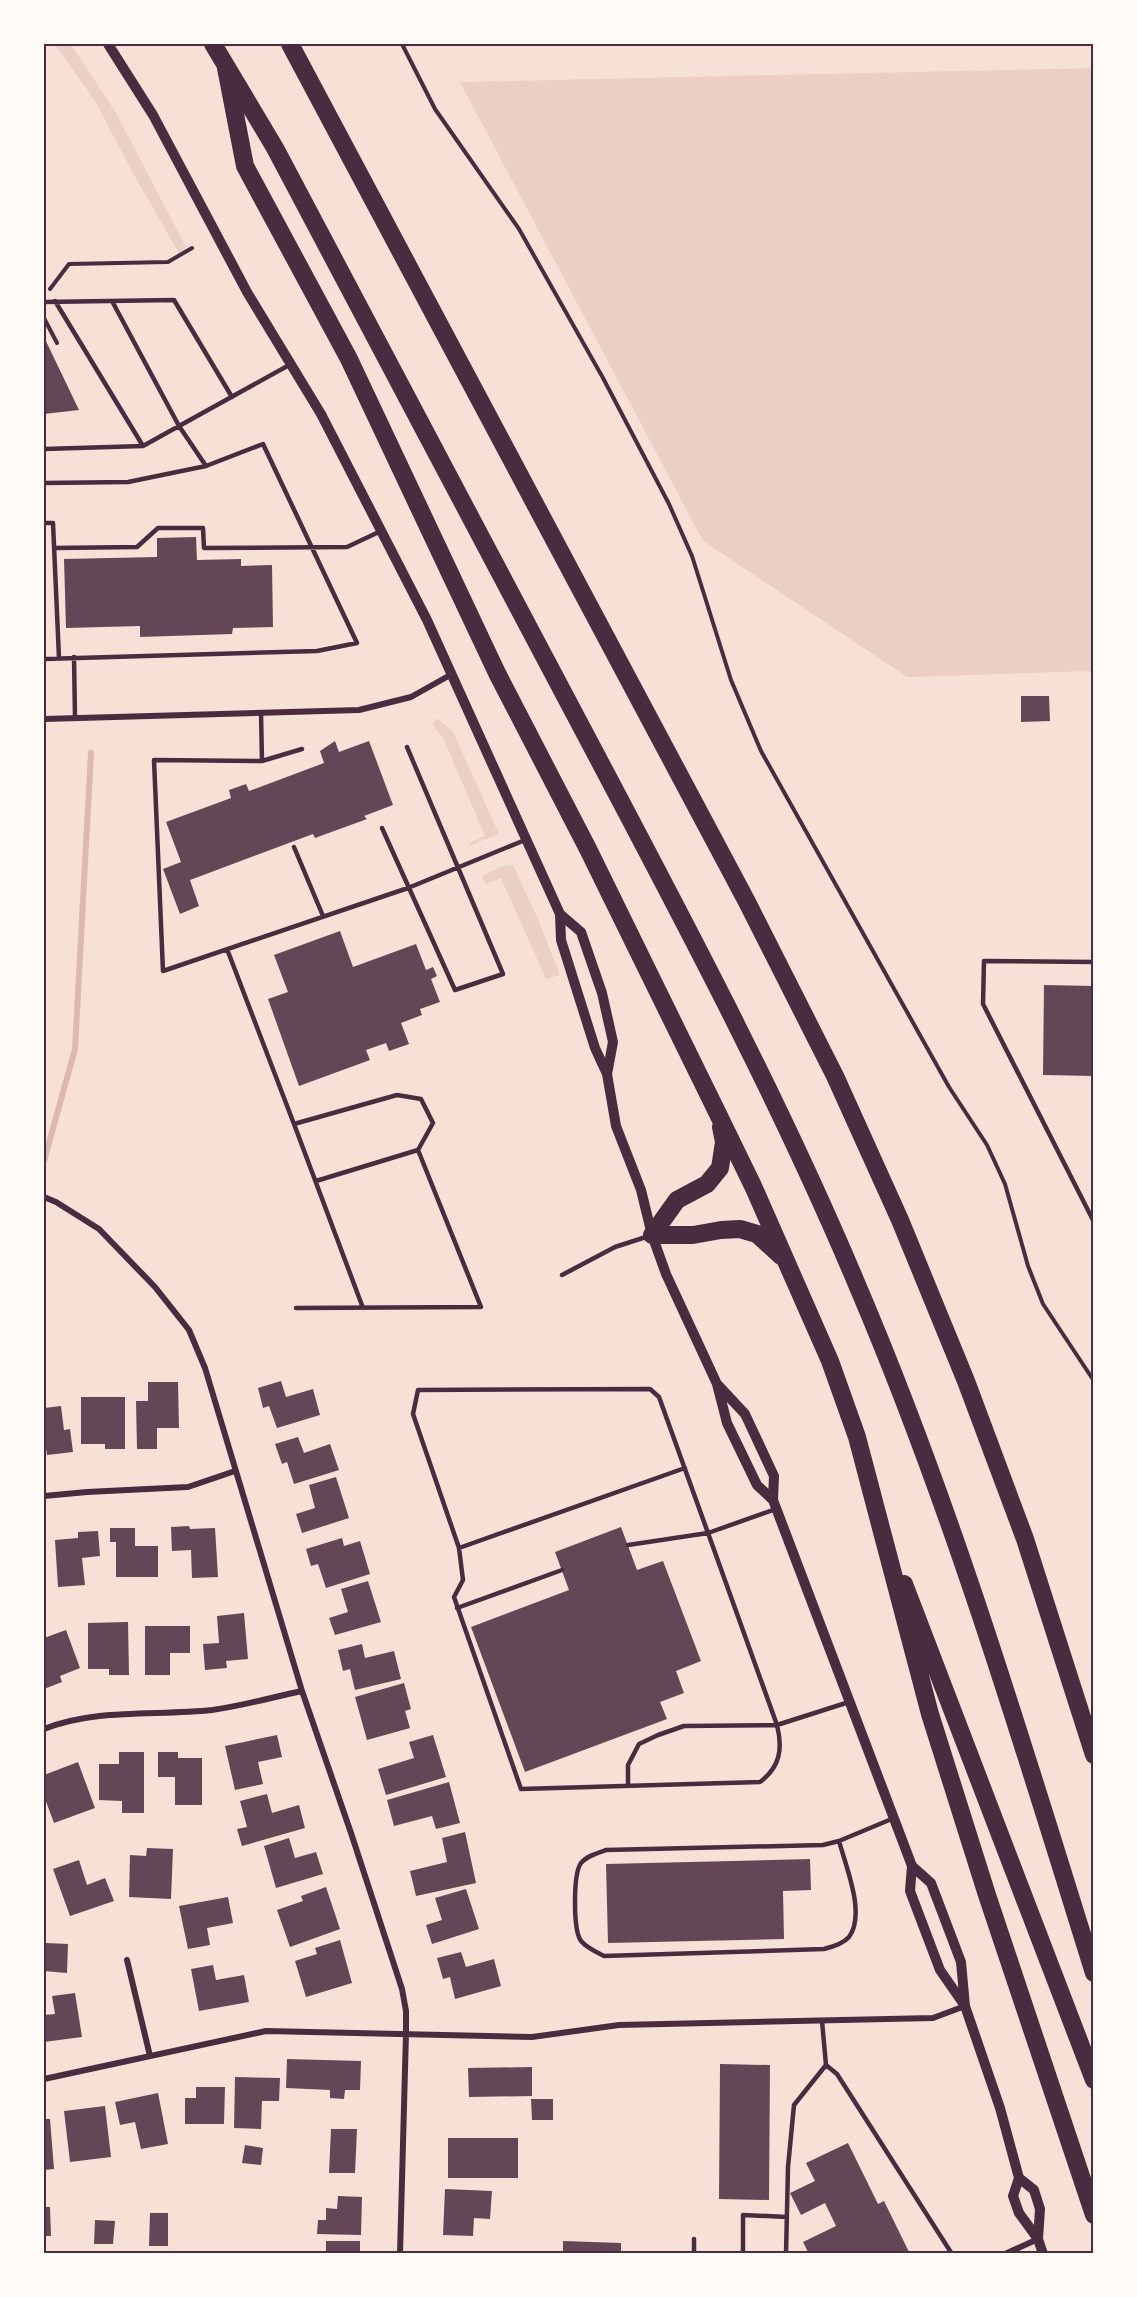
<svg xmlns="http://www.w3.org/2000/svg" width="1137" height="2297" font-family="'DM Sans',sans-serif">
  <rect width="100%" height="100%" fill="#f7e1d7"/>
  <path fill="#ebcfc5" d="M55 44H71L116 113 186 247 179 253 135 177 95 101Z
    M1093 68V671L907 677 703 541 460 82Z
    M437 718 453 732 499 834 471 845 469 843 485 836 443 738 432 725Z
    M513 865 538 919 560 975 546 979 501 878 486 884 482 876 503 866Z"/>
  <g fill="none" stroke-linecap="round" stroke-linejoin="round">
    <path stroke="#dcb8b0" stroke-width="6" d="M44 1161 75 1049 91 753"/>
  </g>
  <path fill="#644757" d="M44 337 79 410 44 414Z
    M196 537 197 560 241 559V566L272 565 273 627 233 628 232 634 140 637V626L66 628 64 559 157 557V538Z
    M1021 696H1049L1050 721 1021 722Z
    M335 741 339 752 369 741 393 805 364 816 367 819 315 838 313 834 190 880 199 906 180 914 163 869 181 862 166 822 231 798 229 790 246 784 249 791 324 763 320 751Z
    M340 931 353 967 416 944 426 970 433 967 437 976 431 979 440 1002 420 1009 422 1015 401 1023 409 1044 389 1051 386 1043 366 1050 370 1060 299 1086 268 999 288 992 274 955Z
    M1044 985 1094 986V1076L1043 1075Z
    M281 1381 286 1397 313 1389 320 1415 277 1428 269 1406 263 1408 258 1388Z
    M148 1382H178L179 1428H157V1449H137L136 1401H148Z
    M81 1397H125V1449H105V1444H81Z
    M61 1406 64 1430 70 1429 73 1452 47 1455 44 1435V1408Z
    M298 1437 304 1453 330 1444 339 1470 294 1484 287 1462 282 1464 275 1444Z
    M336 1477 349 1518 302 1533 296 1514 315 1508 309 1485Z
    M189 1526 190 1529 215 1528 218 1577 192 1578 191 1550 172 1551 171 1527Z
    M621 1527 637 1570 663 1561 701 1661 676 1671 684 1693 660 1702 667 1719 525 1772 471 1627 569 1590 555 1552Z
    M110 1528H135V1546H158V1577H116V1542H110Z
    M98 1531 100 1556 82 1558 85 1585 58 1587 55 1540 78 1538V1532Z
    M342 1538 344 1546 360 1541 370 1574 326 1588 318 1564 311 1566 306 1549Z
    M368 1581 381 1622 335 1635 329 1618 348 1612 341 1589Z
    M244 1613 248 1659 226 1661 227 1668 205 1670 203 1644 219 1643 217 1616Z
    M128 1622 129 1675H109V1669H88V1623Z
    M145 1626H190V1653H170V1675H145Z
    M66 1630 80 1668 60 1676 62 1682 44 1689V1638Z
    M362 1644 365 1658 394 1651 401 1679 355 1690 350 1669 343 1671 338 1650Z
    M404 1683 411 1709 405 1711 410 1728 367 1740 355 1697Z
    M277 1735 282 1757 258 1762 263 1784 235 1790 225 1746Z
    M433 1735 446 1777 386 1795 378 1769 414 1758 409 1742Z
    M119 1752H144V1813H122V1801L99 1800V1764H119Z
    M158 1752H178V1758H202V1805H175V1777H158Z
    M78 1762 95 1808 54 1823 44 1796V1775Z
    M449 1782 460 1823 436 1829 432 1816 394 1826 387 1800Z
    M267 1794 272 1813 299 1805 305 1828 242 1846 237 1829 247 1827 240 1801Z
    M465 1832 476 1883 416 1896 410 1871 447 1862 442 1838Z
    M289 1838 295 1858 316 1852 323 1874 276 1888 264 1846Z
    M147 1848 173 1849 171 1899 129 1897 130 1855 146 1856Z
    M810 1859 811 1890 783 1891 784 1939 608 1943 606 1864Z
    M79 1860 87 1885 105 1878 114 1901 70 1916 53 1869Z
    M326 1887 340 1929 290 1947 277 1910 303 1901 301 1896Z
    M466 1889 479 1929 432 1944 426 1925 442 1920 435 1898Z
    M228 1897 233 1923 207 1928 210 1945 188 1949 179 1906Z
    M44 1928 46 1929V1943L68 1944 67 1973 44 1971Z
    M340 1940 352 1983 306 1997 295 1961 317 1954 315 1948Z
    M461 1952 466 1967 494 1959 501 1986 455 1999 450 1977 443 1979 437 1958Z
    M213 1965 216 1980 244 1975 249 2002 199 2011 191 1969Z
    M75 1993 82 2037 44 2042V2015L55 2014 52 1996Z
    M287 2059 361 2061 360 2090H345L344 2099 330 2098V2090L286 2088Z
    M720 2064 770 2065 769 2200 719 2199Z
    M532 2067V2096L469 2097 468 2068Z
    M235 2077 280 2078 279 2101H262L261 2129 234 2128Z
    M196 2087H225L224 2124H185V2098H196Z
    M158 2093 168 2144 141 2149 135 2122 120 2125 115 2102Z
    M531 2099H553V2120H532Z
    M105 2106 111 2157 70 2162 64 2111Z
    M44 2119H50L54 2169 44 2170Z
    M331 2129H357L355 2173H329Z
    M448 2138H518V2178H448Z
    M848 2143 878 2204 884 2201 910 2254H809L803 2242 836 2226 825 2203 801 2215 790 2193 815 2181 806 2163Z
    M245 2145 263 2148 261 2165 242 2163Z
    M445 2189 492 2191 490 2219 474 2218 473 2236 443 2235Z
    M338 2196 362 2197 361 2235 317 2234 318 2220H326V2208L337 2209Z
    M44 2207H50L51 2236H44Z
    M150 2213H168V2246H149Z
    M95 2220 115 2221 113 2244H94Z
    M326 2241H360V2254H326Z
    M563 2241 621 2243V2254H563Z"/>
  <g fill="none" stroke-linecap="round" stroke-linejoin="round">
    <path stroke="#4a2c40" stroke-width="4" d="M402 44 435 109 519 229 603 378 669 504 692 556 731 680 761 751 949 1087 987 1145 1005 1184 1028 1266 1043 1304 1094 1381
      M50 289 69 264 168 262 192 248
      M44 318 57 343"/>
    <path stroke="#4a2c40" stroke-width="4.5" d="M55 301 143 446
      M44 302 174 300 232 397
      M44 449 143 446 291 364
      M44 483 128 482 206 466
      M44 523H53L59 658
      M54 548 137 547 158 528H203L204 548 347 547 381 531
      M74 657 75 718
      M44 659 317 651 357 643 263 444 206 466 179 426 112 301
      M261 713 262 761
      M302 749 262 761 154 760 163 971 408 888 525 840
      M382 828 455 990 503 974 407 747
      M294 847 323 916
      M227 949 294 1124 397 1095 421 1099 433 1123 418 1150 481 1307 296 1308
      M1094 962 984 961 983 1004 1094 1222
      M294 1124 363 1308
      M316 1181 418 1150
      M562 1275 615 1247 649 1236
      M776 1509 708 1533 777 1725 849 1702
      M459 1548 685 1468
      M457 1608 562 1570
      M628 1786V1765L639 1744 658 1735 684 1726 777 1725C783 1749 780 1767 760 1782L521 1789 454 1597 463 1580 459 1548 413 1414 418 1390 650 1389 659 1397 708 1533 628 1545
      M839 1841C846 1867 866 1914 849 1937 843 1944 832 1947 824 1949L604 1956C596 1952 587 1948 581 1941 573 1930 573 1874 581 1863 587 1856 597 1853 606 1850L823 1845 839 1841 894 1818
      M822 2021 826 2065 837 2074 952 2254
      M694 2254V2239
      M743 2254V2215L787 2217
      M786 2254 788 2167 794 2105 826 2065"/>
    <path stroke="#4a2c40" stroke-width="6" d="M44 719 359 710 411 697 452 674
      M44 1197 56 1202 99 1229 155 1287 189 1330 205 1368 302 1691 351 1833 402 1989 406 2011V2033L400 2254
      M44 1496 87 1492 188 1487 235 1471
      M44 1729C97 1708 156 1716 212 1710 242 1706 273 1697 302 1691
      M127 1960 150 2056
      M44 2079 266 2031 532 2037 619 2025 933 2018 965 2006
      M1005 2254 1038 2239"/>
    <path stroke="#4a2c40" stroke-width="10" d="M108 44 153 115 247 292 321 414 427 620 560 914 561 940 595 1048 607 1074 616 1126 641 1190 652 1235 666 1274 717 1384 727 1423 757 1485 773 1500
      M560 914 581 932 602 993 613 1042 607 1074
      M718 1385 745 1414 774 1476 773 1500 912 1866 910 1891 940 1970 965 2006
      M912 1866 931 1883 961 1962 965 2006 1000 2108 1019 2178 1013 2196 1019 2213 1038 2239 1043 2254
      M1019 2178 1034 2190 1040 2209 1038 2239"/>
    <path stroke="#4a2c40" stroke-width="18" d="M213 44 275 148C380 347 486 546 591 745 685 923 780 1101 858 1287 953 1510 1022 1742 1094 1973
      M290 44 746 900 835 1076 900 1220 966 1381 1025 1539 1094 1755
      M226 68 245 166 349 359 497 673 588 849 718 1114 753 1186 830 1361 857 1437 930 1714 987 1895 1094 2215
      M652 1235 677 1200 707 1184 720 1168 724 1142 721 1127
      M652 1235H693L721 1230 740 1229 757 1234 781 1256
      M904 1584 1094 2080"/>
  </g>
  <rect width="1137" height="2297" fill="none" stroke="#fffaf5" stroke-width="90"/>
  <rect x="45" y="45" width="1047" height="2207" fill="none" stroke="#4a2c40" stroke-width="2"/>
</svg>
